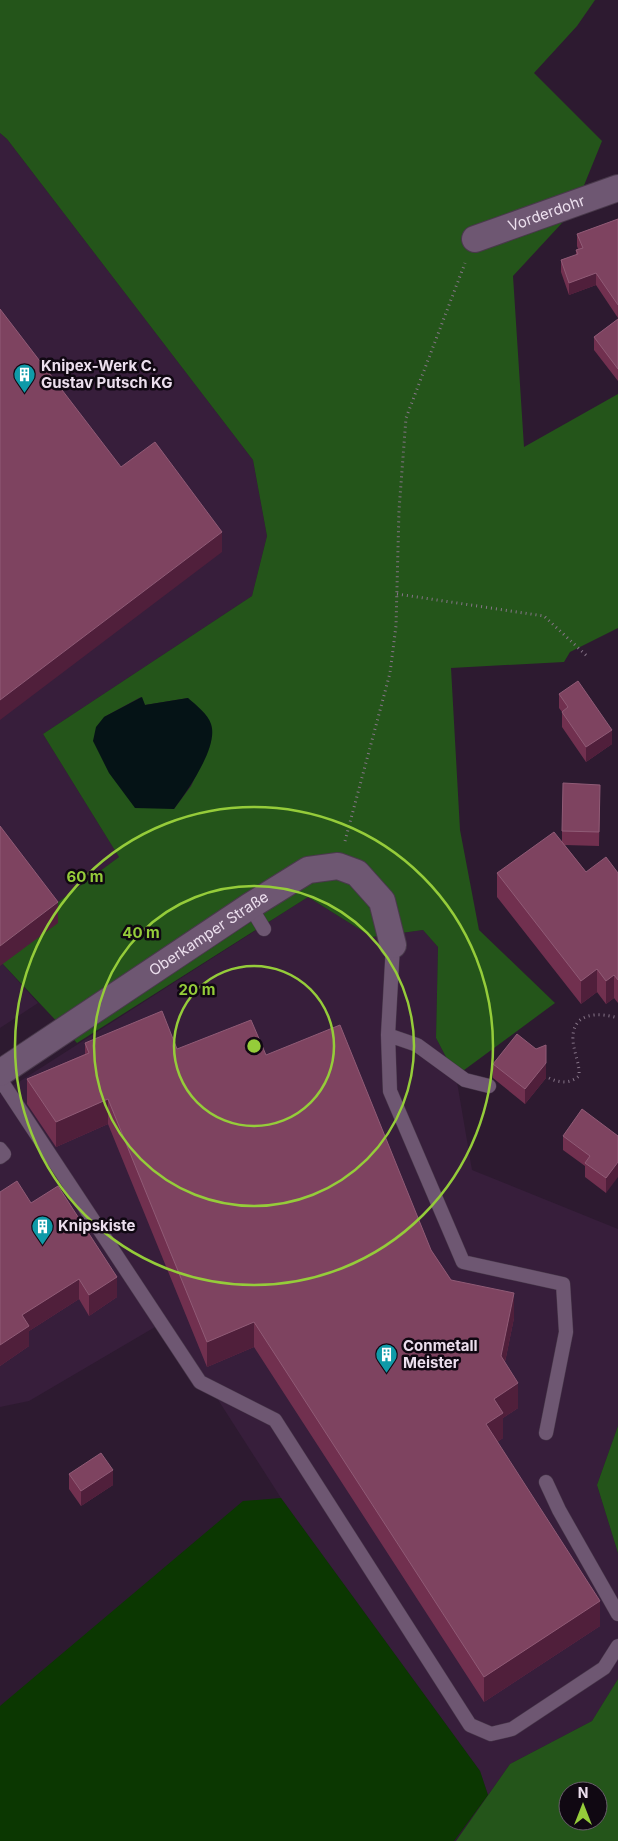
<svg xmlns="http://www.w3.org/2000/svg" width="618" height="1841" font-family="Inter,sans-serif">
  <rect width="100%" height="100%" fill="#2d1a30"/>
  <path fill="#371e3b" d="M0 133 7 139 253 460 267 536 252 596 43 734 119 857 0 945Z
    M308 897 372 937 423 930 438 947 436 1038 456 1076 472 1170 618 1229V1426L597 1485 618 1553V1679L592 1721 510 1764 488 1795 480 1771 281 1498 167 1320 29 1401 0 1407V1094Z
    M0 961 38 1003 0 1028Z"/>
  <path fill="#0b3701" d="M281 1498 480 1771 488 1795 454 1841H0V1706L243 1501Z"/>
  <path fill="#24551a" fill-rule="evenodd" d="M0 0H595L577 26 534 73 602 141 574 210 513 276 524 447 618 394V628L570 652 564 662 451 668 460 830 479 930 555 1003 456 1076 436 1038 438 947 423 930 372 937 308 897 77 1043 0 961V945L119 857 43 734 252 596 267 536 253 460 7 139 0 133ZM141 697 145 705 188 698 205 757 191 786 174 809 104 717Z
    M618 1426V1553L597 1485Z
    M618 1679V1841H456L510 1764 592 1721ZM568 1791H598V1821H568Z"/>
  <path fill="#051316" d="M142 697 145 705 188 698C196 705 208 714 211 724 219 747 187 791 174 809L135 808 109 773 93 741 96 727 104 717Z"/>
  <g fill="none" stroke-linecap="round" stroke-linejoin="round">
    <defs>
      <path id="lane" d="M250 906 264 929
        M393 945 388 1035 390 1091 463 1262 563 1284 566 1332 546 1433
        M388 1035 417 1045 465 1080 489 1086
        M0 1079 200 1382 275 1420 470 1725 491 1734 512 1729 604 1668 618 1646
        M0 1149 4 1154 0 1157
        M546 1482 559 1510 618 1614"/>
      <g id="street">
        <path id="s1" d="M475 239 618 188"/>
        <path id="s2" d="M0 1073 250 906 308 870 338 866 357 873 382 901 393 945"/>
      </g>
    </defs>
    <use href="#lane" stroke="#49394b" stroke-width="15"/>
    <use href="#street" stroke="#49394b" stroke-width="28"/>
    <path stroke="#867588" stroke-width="3" stroke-dasharray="1 4" stroke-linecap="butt" d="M397 594 544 616 588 657
      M345 841 390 673 396 626 399 510 406 418 465 263
      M549 1078C559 1083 570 1084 579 1076 580 1064 574 1053 573 1041 571 1012 598 1012 618 1018"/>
    <use href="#lane" stroke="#6e5772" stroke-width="14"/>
    <use href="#street" stroke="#6e5772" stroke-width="26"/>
  </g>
  <path fill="#71304f" d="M618 219V318L596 285 569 295 561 272V260L576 255V250L578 249 577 246V234Z
    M618 319V381L594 350V337Z
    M559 694 612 744 586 762 562 727V712L559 708Z
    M600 799 599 846 565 845 586 872 618 873V1003L614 998 606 1004 597 992 581 1004 497 897V873L562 842V831Z
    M85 1043 266 1055 431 1250 451 1280 514 1318 505 1362 518 1408 503 1418V1438L497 1442 600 1626 484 1702 254 1347 207 1367 108 1124 56 1147 27 1104V1079L85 1054Z
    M493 1064 546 1078 525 1104 493 1078Z
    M563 1136H618L606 1193 585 1177V1166L563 1150Z
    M0 1192 31 1203 117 1297 89 1316 79 1299 29 1331V1346L0 1366Z
    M69 1474 113 1485 81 1506 69 1489Z"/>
  <path fill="#501f3b" d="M596 273V285L569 295V283Z
    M222 532V552L0 720V700Z
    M612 730V744L586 762V747Z
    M58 902V923L0 966V946Z
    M597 969V992L581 1004V981Z
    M614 975V998L606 1004V981Z
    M546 1063V1078L525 1104V1089Z
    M108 1099V1124L56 1147V1122Z
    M618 1162V1177L606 1193V1178Z
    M117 1277V1297L89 1316V1295Z
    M79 1279V1299L29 1331V1346L0 1366V1345L22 1315Z
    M514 1293V1318L501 1381V1356Z
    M254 1322V1347L207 1367V1342Z
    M518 1383V1408L503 1418V1438L486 1450V1424L494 1399Z
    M113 1470V1485L81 1506V1491Z
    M600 1601V1626L484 1702V1677Z"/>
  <path fill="#7e4360" stroke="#905b76" d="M618 219V305L596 273 569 283 561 260 578 254 576 250 583 248 577 234Z
    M0 309 121 467 155 442 222 532 0 700Z
    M618 319V369L594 337Z
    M578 681 612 730 586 747 562 712 568 707 559 694Z
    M563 783 600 785 599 832 562 831Z
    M0 826 58 902 0 946Z
    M554 832 586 872 606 857 618 873V980L614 975 606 981 597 969 581 981 497 873Z
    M162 1011 177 1049 251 1020 266 1055 340 1025 431 1250 451 1280 514 1293 501 1356 518 1383 494 1399 503 1413 486 1424 600 1601 484 1677 254 1322 207 1342 108 1099 56 1122 27 1079 89 1053 85 1043Z
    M517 1034 536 1049 546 1045V1063L525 1089 493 1064Z
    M582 1109 618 1136V1162L606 1178 585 1163 590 1156 563 1136Z
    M17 1181 31 1203 58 1186 117 1277 89 1295 79 1279 22 1315 29 1326 0 1345V1192Z
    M101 1453 113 1470 81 1491 69 1474Z"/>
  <g fill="none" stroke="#95cc3a" stroke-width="2.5">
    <circle cx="254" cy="1046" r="80"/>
    <circle cx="254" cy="1046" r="160"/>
    <circle cx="254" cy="1046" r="239"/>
  </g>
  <defs>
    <symbol id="building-pin" viewBox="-11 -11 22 30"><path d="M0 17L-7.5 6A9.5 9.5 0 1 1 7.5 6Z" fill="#0f9aa8" stroke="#100812"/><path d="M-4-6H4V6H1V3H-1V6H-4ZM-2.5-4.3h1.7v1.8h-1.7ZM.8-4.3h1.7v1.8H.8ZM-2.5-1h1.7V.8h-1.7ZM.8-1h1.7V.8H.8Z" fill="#fff"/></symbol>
  </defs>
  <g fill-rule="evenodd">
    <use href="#building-pin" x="12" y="362" width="25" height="34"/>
    <use href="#building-pin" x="30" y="1214" width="25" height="34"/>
    <use href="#building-pin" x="374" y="1342" width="25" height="34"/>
  </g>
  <g text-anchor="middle" stroke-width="5" stroke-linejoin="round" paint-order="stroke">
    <g font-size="15" fill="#ecdfee" stroke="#100812">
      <text dy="5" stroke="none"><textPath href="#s1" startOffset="76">Vorderdohr</textPath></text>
      <text dy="5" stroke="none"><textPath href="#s2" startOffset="251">Oberkamper Straße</textPath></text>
    </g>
    <g font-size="15" font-weight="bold" fill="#ecdfee" stroke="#100812" text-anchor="start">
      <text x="41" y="371">Knipex-Werk C.<tspan x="41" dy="17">Gustav Putsch KG</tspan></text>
      <text x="58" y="1231">Knipskiste</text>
      <text x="403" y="1351">Conmetall<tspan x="403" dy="17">Meister</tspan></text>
    </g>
  </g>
  <circle cx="254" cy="1046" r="8" fill="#95cc3a" stroke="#100812" stroke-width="2.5"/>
  <g font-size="15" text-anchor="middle" font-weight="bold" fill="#95cc3a" stroke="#100812" stroke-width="5" stroke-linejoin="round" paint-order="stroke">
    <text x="85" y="882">60 m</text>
    <text x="141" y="938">40 m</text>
    <text x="197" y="995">20 m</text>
  </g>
  <g transform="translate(583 1806)"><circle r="24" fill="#100812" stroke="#685e6a"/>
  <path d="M0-4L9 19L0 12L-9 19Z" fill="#95cc3a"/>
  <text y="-8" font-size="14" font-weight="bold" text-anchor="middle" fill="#ecdfee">N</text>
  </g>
</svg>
